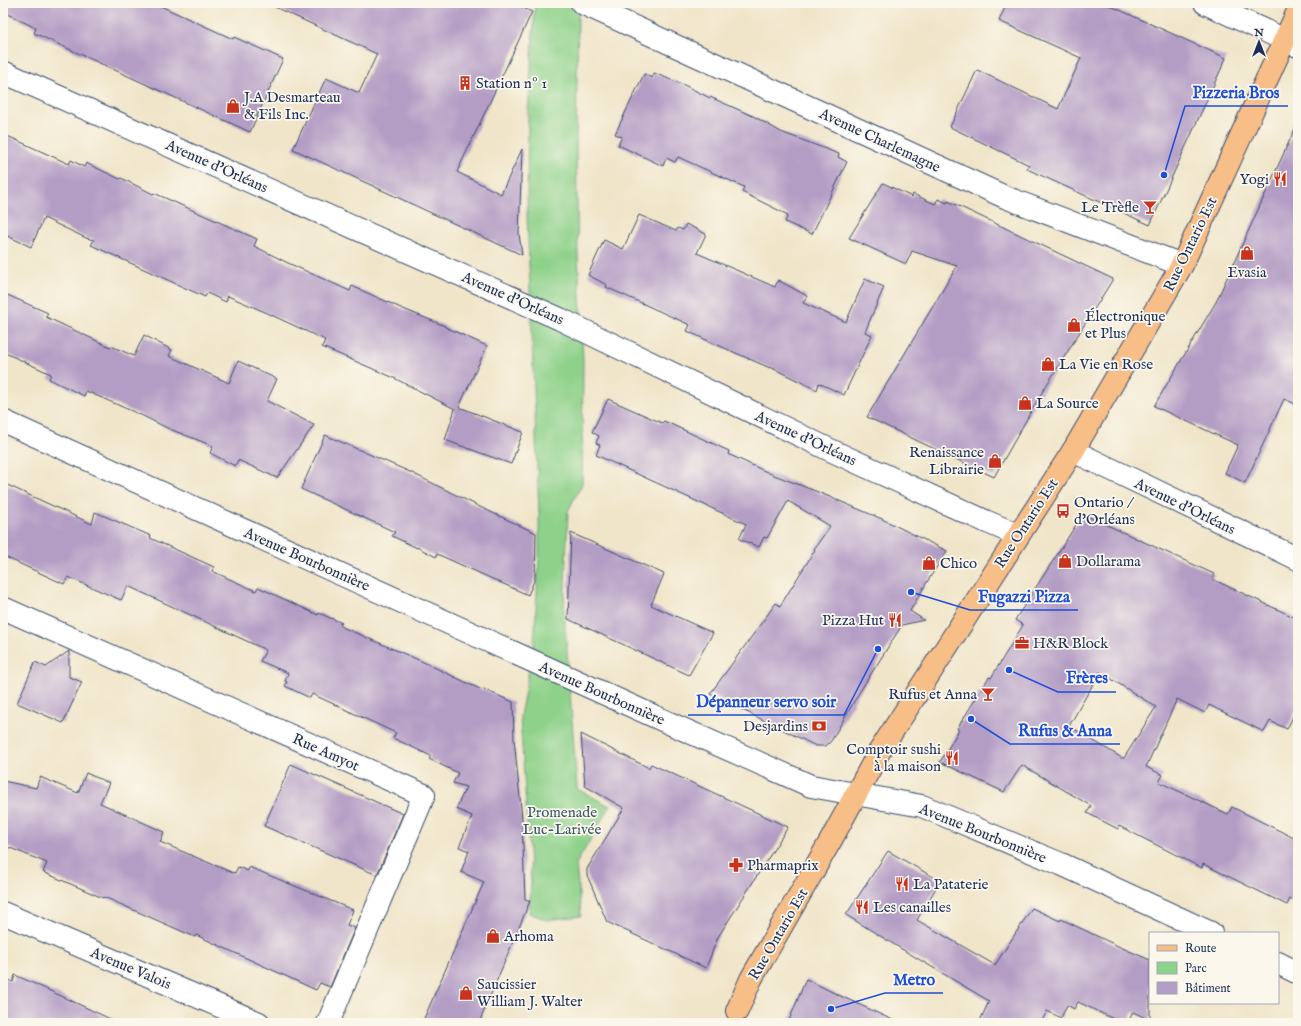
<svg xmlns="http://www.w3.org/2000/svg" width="1301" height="1026" font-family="'IM FELL English',serif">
  <rect width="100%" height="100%" fill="#fbf7ec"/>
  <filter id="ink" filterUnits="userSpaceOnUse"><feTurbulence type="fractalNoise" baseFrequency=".025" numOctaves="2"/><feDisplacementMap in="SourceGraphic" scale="8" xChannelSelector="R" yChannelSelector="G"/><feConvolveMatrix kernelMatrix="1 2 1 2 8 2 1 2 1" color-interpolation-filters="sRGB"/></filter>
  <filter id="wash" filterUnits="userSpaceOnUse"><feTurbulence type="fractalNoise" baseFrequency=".012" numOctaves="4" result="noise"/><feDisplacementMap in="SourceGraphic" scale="16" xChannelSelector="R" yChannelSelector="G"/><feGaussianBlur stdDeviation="0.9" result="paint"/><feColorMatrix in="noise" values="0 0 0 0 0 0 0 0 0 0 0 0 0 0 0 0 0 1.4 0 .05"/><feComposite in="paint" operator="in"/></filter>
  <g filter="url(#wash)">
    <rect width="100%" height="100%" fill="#f0e5c9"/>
    <path fill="#8ed18a" stroke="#548074" d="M535 3H577L578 12 576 148 578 254 583 359 582 484 568 511 564 610 577 789 610 806 576 864 581 916 546 920 529 913 531 881 520 716 534 644 539 558V513L527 215 528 115Z"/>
    <g id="blocks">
      <path fill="#b49dc5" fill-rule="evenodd" d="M3 3H154L233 39 234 37 283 59 250 132 34 33 36 28 3 12Z
        M266 3H513L532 12 457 172 501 194 522 149 519 234 522 255 293 149 326 78 359 93 377 54Z
        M1007 3H1104L1226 58 1150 225 1027 169 1029 165 950 127 977 70 1058 109 1081 58 999 21Z
        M654 73 684 85 710 98V97L755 117 781 132 839 154 838 157 847 162 812 234 785 222 788 215 742 192 744 187 678 157 675 162 666 158 663 166 618 145 622 137 615 134 644 74 652 78Z
        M1298 122V405L1284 399 1245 483 1225 473 1238 445 1154 406 1216 302Z
        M3 134 69 164 71 160 84 167 86 163 120 179 121 178 153 194 154 193 257 239 254 246 288 263 350 291 352 286 401 308 445 326V327L487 346 459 407 523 432 511 464 445 440 455 409 392 377 322 347 325 340 265 312 228 296 226 302 207 293 205 297 91 245 94 240 86 238 44 218 31 247 3 234Z
        M883 183 912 197 913 194 935 204 938 199 947 203 948 201 1113 279 1041 394 994 477 867 417 957 266 912 251 906 264 849 238Z
        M639 215 676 231 678 228 683 230 686 224 706 234 697 253 775 287 778 280 807 296 803 303 846 322 865 279 884 287 865 332 872 335 844 395 819 383 817 390 770 367V368L713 343 687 331 690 325 606 287 607 285 588 275 604 240 623 249Z
        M3 293 48 313 46 317 110 347 111 346 134 356 144 335 172 350 169 356 229 383 238 361 277 379 267 401 314 425 277 478 238 460 235 466 210 453 213 446 167 428 141 415 86 391 84 396 49 379 51 374 3 352Z
        M608 399 662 423 664 421 729 451 728 454 769 473 818 492 882 519 947 551 927 582 910 611 924 620 902 625 859 693 831 741 826 746H816L710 694 776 603 780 606 815 550 814 549 830 526 788 501 767 538 764 537 759 547 739 539 746 524 596 455 600 445 596 443 599 436 592 432Z
        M325 435 410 472 482 508 536 533 535 579 528 595 437 554 436 557 417 547V548L392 536 395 532 301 489Z
        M3 483 92 524 95 512 151 536 150 538 214 567 212 571 256 591 258 587 318 615 319 613 342 623 340 626 421 661 482 690 483 689 513 702 514 739 522 818 525 899 530 901 479 1023H422L484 882 461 872 469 851 459 847 472 816 456 809 466 787 453 783 458 773 429 759 431 756 393 738 396 733 312 694 310 698 285 686 287 682 285 681 288 673 260 661 266 650 128 586 121 600 68 577 64 584 3 556Z
        M1083 514 1214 574 1212 579 1298 619V706L1287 729 1270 721 1264 732 1209 705 1205 713 1177 699 1146 767 1163 775 1159 782 1228 814 1232 807 1298 840V903L1290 899 1287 905 1203 864 1202 868 1119 826 1118 829 1087 813 1091 806 1022 765 1004 792 940 762 959 730 957 729 989 677 991 678 1023 625 1015 620ZM1100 672 1156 707 1124 758H1122L1069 726Z
        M571 533 664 574 651 605 713 633 689 675 568 619Z
        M69 651V677L82 682 63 723 17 703 35 662 46 667Z
        M581 734 649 768 651 764 788 827 718 937 706 968 607 922 587 875V869L624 808 585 786Z
        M291 764 403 814 377 875 264 826Z
        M86 773 109 783 100 803 164 832 160 842 233 873V872L235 873 238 867 248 871 249 867 353 910 347 925 355 928 330 987 320 983 316 990 196 935 195 937 104 897 103 898 43 872 47 863 3 845V781L36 788 40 777 78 793Z
        M888 851 940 881 917 920 995 965 1032 908 1060 921 1061 919 1120 947 1150 960V1020L1133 1012 1128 1023H1122L1078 1002 1074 1009 1067 1005 1061 1018 1047 1011 1041 1023H979L989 1001 900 948 846 915Z
        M15 975 46 989 119 1023H3V977L13 982Z
        M806 979 830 991 899 1023H788Z"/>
    </g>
  </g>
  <g filter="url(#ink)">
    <use href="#blocks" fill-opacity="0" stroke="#3b4a6e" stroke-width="1"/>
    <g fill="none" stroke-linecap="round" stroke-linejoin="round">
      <defs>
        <path id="minor" d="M582 3 1005 197 1182 265
          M1205 3 1298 46
          M3 72 560 319 828 449 985 521 1018 535
          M3 421 669 723 811 786 922 806 1061 864 1211 933
          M1073 451 1298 559
          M3 608 424 795 328 1023
          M3 913 259 1023
          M1278 963 1298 973"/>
        <path id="major" d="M737 1011 751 979 831 840 879 752 1073 451 1182 265 1298 11"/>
      </defs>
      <use href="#minor" stroke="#3b4a6e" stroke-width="24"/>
      <use href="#major" stroke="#3b4a6e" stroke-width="24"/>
      <use href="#minor" stroke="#fff" stroke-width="22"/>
      <use href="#major" stroke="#f7be87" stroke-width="22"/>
    </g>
  </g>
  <defs>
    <symbol id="building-bare" viewBox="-9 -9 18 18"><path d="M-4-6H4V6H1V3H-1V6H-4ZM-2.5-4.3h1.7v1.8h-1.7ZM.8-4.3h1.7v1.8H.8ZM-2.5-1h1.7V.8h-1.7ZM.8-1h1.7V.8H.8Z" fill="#c8321e" stroke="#fbf7ec" stroke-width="2.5" paint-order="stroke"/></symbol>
    <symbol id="shop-bare" viewBox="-9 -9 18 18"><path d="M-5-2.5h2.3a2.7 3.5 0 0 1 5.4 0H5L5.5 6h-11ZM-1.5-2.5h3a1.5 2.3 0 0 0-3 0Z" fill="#c8321e" stroke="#fbf7ec" stroke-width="2.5" paint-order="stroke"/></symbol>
    <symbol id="restaurant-bare" viewBox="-9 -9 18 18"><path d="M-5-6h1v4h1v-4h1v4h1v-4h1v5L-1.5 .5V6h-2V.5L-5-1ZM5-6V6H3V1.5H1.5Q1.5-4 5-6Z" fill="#c8321e" stroke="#fbf7ec" stroke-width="2.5" paint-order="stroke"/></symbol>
    <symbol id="bar-bare" viewBox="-9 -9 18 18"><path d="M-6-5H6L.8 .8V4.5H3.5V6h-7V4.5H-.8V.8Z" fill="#c8321e" stroke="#fbf7ec" stroke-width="2.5" paint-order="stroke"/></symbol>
    <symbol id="bus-bare" viewBox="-9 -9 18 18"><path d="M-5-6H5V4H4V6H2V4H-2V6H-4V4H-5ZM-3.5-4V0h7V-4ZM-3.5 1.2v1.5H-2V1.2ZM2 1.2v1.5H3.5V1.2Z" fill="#c8321e" stroke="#fbf7ec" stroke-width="2.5" paint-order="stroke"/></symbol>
    <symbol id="office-bare" viewBox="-9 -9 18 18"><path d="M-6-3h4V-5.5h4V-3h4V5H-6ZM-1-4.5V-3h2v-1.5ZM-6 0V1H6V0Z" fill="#c8321e" stroke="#fbf7ec" stroke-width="2.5" paint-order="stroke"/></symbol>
    <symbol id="bank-bare" viewBox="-9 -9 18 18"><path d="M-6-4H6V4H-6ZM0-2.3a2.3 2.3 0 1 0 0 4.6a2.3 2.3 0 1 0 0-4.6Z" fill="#c8321e" stroke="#fbf7ec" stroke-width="2.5" paint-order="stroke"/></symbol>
    <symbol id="pharmacy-bare" viewBox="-9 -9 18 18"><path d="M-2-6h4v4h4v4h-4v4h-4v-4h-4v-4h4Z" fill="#c8321e" stroke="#fbf7ec" stroke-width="2.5" paint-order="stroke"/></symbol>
  </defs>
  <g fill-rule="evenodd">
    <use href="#building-bare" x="455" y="73" width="20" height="20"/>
    <use href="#shop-bare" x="223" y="96" width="20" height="20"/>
    <use href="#restaurant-bare" x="1270" y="169" width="20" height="20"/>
    <use href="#bar-bare" x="1140" y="197" width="20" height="20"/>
    <use href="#shop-bare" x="1237" y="243" width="20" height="20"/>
    <use href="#shop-bare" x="1064" y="315" width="20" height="20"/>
    <use href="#shop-bare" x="1038" y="354" width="20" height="20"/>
    <use href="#shop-bare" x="1015" y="393" width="20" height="20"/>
    <use href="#shop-bare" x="985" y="451" width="20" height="20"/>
    <use href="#bus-bare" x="1053" y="501" width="20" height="20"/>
    <use href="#shop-bare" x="1055" y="551" width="20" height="20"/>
    <use href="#shop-bare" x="919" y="553" width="20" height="20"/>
    <use href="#restaurant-bare" x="885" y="610" width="20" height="20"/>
    <use href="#office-bare" x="1012" y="633" width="20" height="20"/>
    <use href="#bar-bare" x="978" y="684" width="20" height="20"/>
    <use href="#bank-bare" x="809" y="716" width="20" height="20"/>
    <use href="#restaurant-bare" x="942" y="748" width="20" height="20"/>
    <use href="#pharmacy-bare" x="726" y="855" width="20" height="20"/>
    <use href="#restaurant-bare" x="892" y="874" width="20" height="20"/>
    <use href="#restaurant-bare" x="852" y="897" width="20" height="20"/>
    <use href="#shop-bare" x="483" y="926" width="20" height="20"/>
    <use href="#shop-bare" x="456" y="983" width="20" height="20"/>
  </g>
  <g text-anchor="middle" stroke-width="3.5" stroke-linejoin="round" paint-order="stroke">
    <g font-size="15" fill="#1b2f5e" stroke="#fbf7ec" text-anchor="start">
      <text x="476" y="88">Station nº 1</text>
      <text x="244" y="102">J.A Desmarteau<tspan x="244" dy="17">&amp; Fils Inc.</tspan></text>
      <text x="1269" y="184" text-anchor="end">Yogi</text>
      <text x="1139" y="212" text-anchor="end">Le Trèfle</text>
      <text x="1247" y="277" text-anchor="middle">Evasia</text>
      <text x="1085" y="321">Électronique<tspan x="1085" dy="17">et Plus</tspan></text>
      <text x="1059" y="369">La Vie en Rose</text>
      <text x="1036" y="408">La Source</text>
      <text x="984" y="457" text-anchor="end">Renaissance<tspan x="984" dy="17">Librairie</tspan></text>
      <text x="1074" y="507">Ontario /<tspan x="1074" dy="17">d'Orléans</tspan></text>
      <text x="1076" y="566">Dollarama</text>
      <text x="940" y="568">Chico</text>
      <text x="884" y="625" text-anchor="end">Pizza Hut</text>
      <text x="1033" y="648">H&amp;R Block</text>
      <text x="977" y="699" text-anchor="end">Rufus et Anna</text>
      <text x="808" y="731" text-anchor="end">Desjardins</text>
      <text x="941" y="754" text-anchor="end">Comptoir sushi<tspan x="941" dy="17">à la maison</tspan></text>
      <text x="747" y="870">Pharmaprix</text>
      <text x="913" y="889">La Pataterie</text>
      <text x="873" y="912">Les canailles</text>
      <text x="504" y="941">Arhoma</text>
      <text x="477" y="989">Saucissier<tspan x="477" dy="17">William J. Walter</tspan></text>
    </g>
    <g font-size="15" fill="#1b2f5e" stroke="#fbf7ec">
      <text transform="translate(880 140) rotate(25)" y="5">Avenue Charlemagne</text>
      <text transform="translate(217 166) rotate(24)" y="5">Avenue d'Orléans</text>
      <text transform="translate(1190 244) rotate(-64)" y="5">Rue Ontario Est</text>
      <text transform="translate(513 298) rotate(24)" y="5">Avenue d'Orléans</text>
      <text transform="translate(806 438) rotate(25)" y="5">Avenue d'Orléans</text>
      <text transform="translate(1185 506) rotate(26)" y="5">Avenue d'Orléans</text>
      <text transform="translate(1026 523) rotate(-57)" y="5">Rue Ontario Est</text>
      <text transform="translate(307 559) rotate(24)" y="5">Avenue Bourbonnière</text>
      <text transform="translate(602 693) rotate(24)" y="5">Avenue Bourbonnière</text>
      <text transform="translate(326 752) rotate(24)" y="5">Rue Amyot</text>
      <text transform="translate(983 833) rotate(22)" y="5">Avenue Bourbonnière</text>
      <text transform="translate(778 934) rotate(-60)" y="5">Rue Ontario Est</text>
      <text transform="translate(131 968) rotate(23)" y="5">Avenue Valois</text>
    </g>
    <g font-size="15" fill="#385869" stroke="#fbf7ec">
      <text x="562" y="817">Promenade<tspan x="562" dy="17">Luc-Larivée</tspan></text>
    </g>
  </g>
  <path fill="none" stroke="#1d4ed8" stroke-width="1.5" d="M1164 175L1185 106H1288M911 592L970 610H1078M1009 670L1058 692H1116M878 649L844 715H688M971 719L1010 744H1120M831 1009L885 993H943"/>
  <g fill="#1d4ed8" stroke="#fbf7ec" stroke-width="1.5">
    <circle cx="1164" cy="175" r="4"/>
    <circle cx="911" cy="592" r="4"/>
    <circle cx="1009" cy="670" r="4"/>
    <circle cx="878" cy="649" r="4"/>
    <circle cx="971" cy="719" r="4"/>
    <circle cx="831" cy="1009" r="4"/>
  </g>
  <g font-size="16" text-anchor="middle" font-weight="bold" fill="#1d4ed8" stroke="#fbf7ec" stroke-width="3.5" stroke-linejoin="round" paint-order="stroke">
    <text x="1236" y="98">Pizzeria Bros</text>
    <text x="1024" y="602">Fugazzi Pizza</text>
    <text x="1087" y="683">Frères</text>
    <text x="766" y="707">Dépanneur servo soir</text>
    <text x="1065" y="736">Rufus &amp; Anna</text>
    <text x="914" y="985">Metro</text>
  </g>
  <rect width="1301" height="1026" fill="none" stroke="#fbf7ec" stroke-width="16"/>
  <rect x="1149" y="932" width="130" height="72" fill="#fbf7ec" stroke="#a1a7b3"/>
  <rect x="1157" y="945" width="20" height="6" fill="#f7be87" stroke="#a1a7b3"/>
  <text x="1185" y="952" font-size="12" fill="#1b2f5e">Route</text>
  <rect x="1157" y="962" width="20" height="12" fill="#8ed18a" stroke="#a1a7b3"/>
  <text x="1185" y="972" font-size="12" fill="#1b2f5e">Parc</text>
  <rect x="1157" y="982" width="20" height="12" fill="#b49dc5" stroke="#a1a7b3"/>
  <text x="1185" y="992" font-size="12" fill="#1b2f5e">Bâtiment</text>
  <g transform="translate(1259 42)" stroke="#fbf7ec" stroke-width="3" paint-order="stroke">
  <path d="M0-3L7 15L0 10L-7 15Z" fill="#1b2f5e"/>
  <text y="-6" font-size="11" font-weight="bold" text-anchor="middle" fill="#1b2f5e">N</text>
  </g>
</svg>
